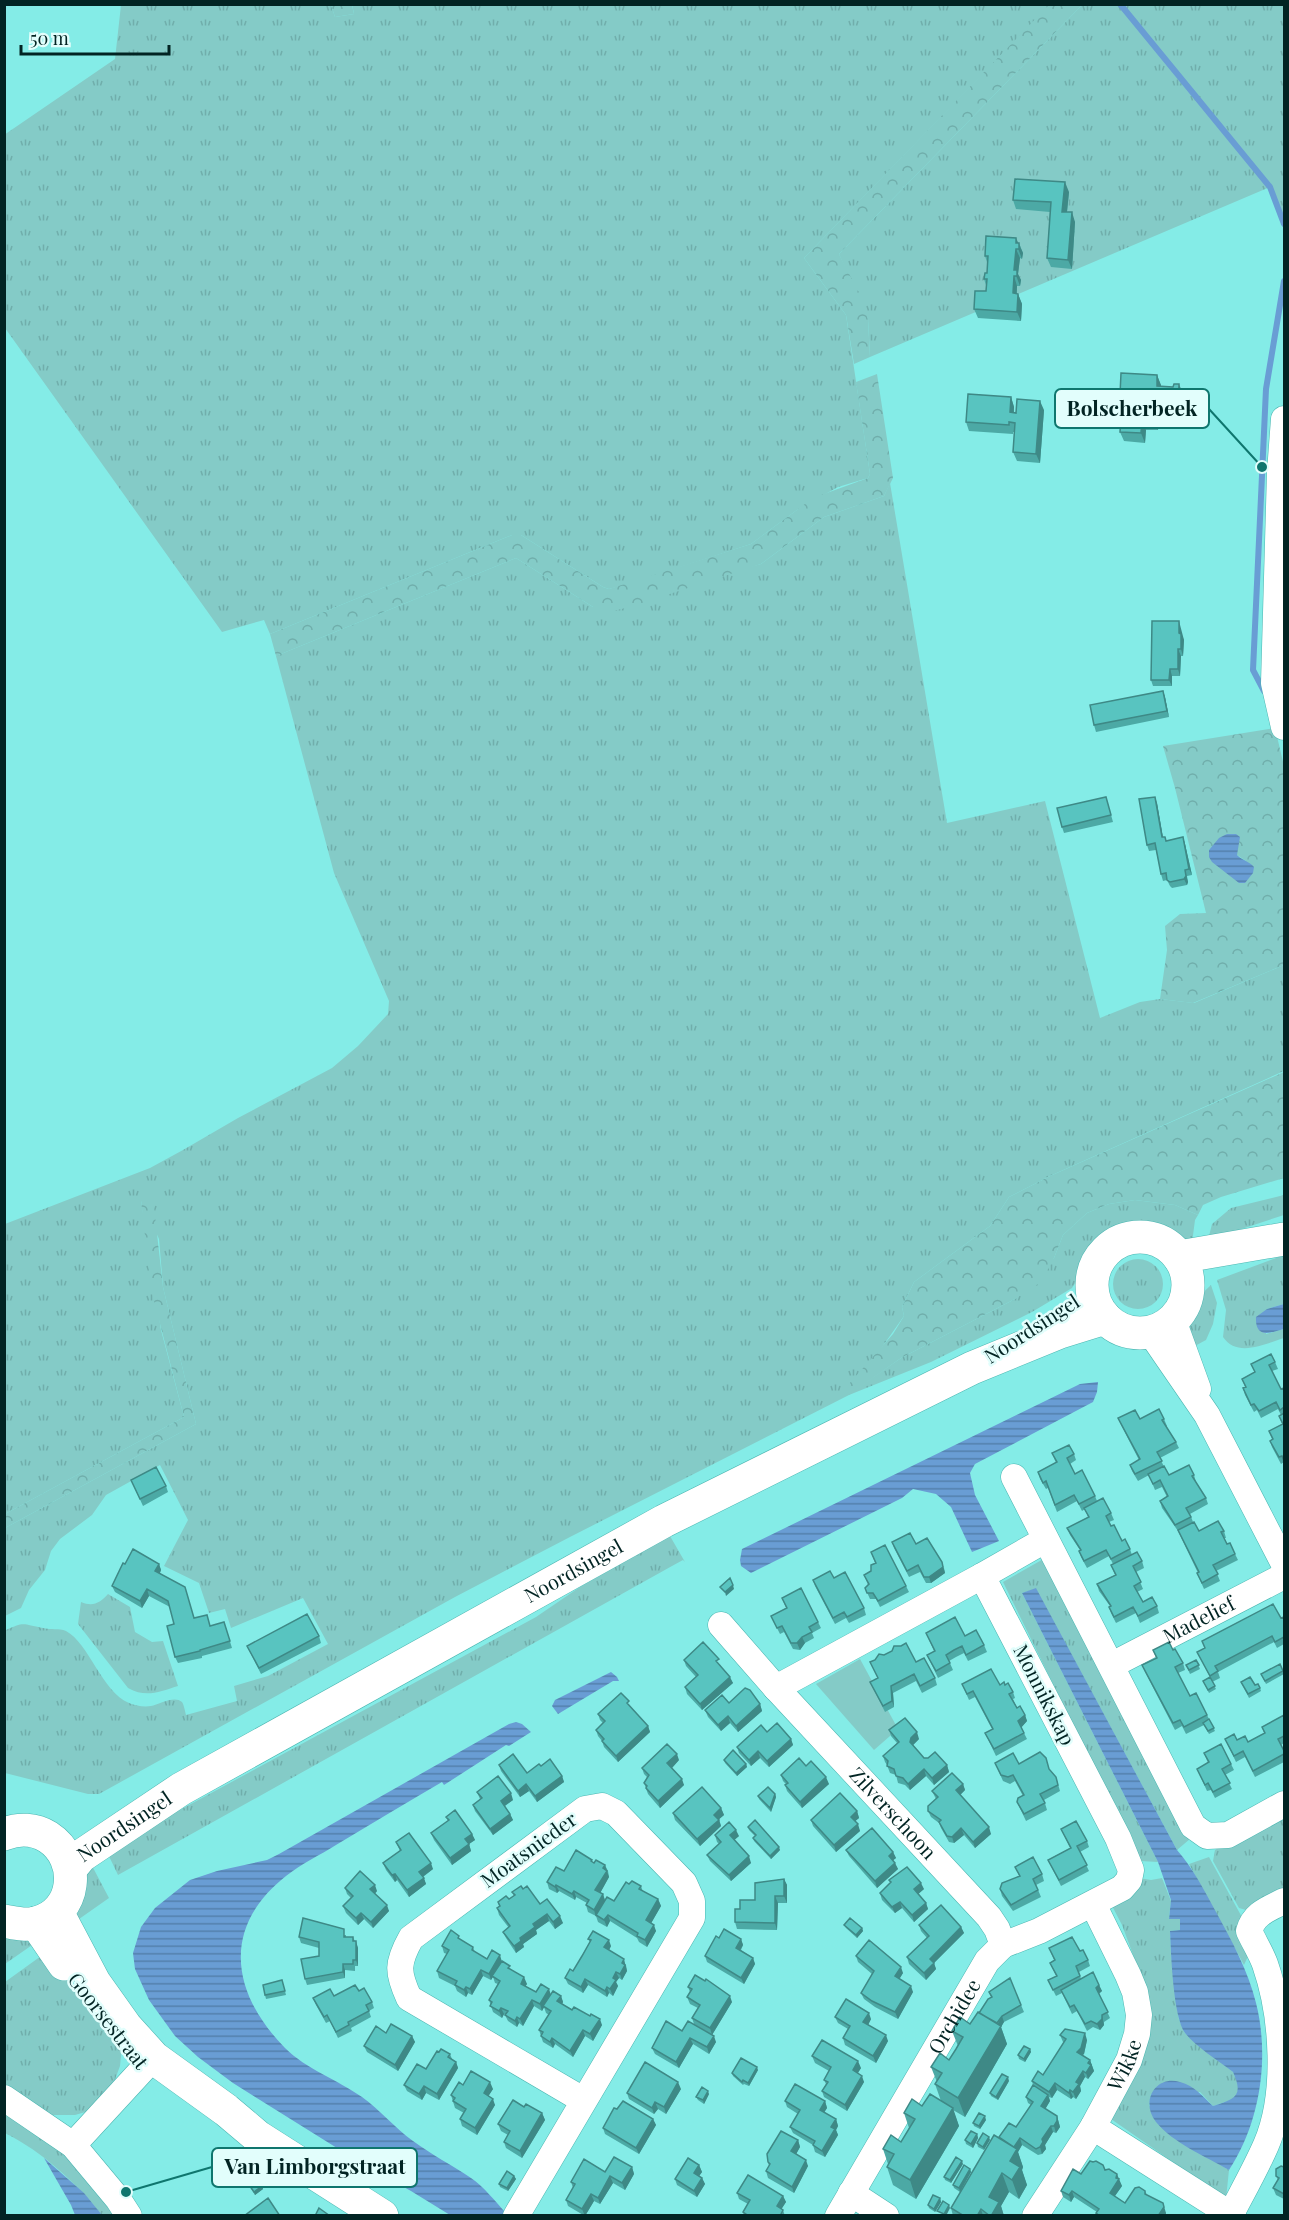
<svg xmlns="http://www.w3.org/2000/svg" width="1289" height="2220" font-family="'Playfair Display',serif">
  <defs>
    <pattern id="grass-tufts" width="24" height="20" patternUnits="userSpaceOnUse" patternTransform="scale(1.5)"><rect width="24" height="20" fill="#84cbc7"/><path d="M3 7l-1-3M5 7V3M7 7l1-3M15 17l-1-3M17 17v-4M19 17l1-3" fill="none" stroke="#70aeab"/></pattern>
    <pattern id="forest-crowns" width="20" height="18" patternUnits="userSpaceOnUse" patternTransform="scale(1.5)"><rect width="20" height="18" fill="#84cbc7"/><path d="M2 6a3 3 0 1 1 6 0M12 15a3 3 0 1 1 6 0" fill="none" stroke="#70aeab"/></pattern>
    <pattern id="water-rules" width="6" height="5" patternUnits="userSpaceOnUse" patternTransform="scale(1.5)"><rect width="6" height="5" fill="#699dd4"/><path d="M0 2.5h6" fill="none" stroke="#5480ac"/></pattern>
  </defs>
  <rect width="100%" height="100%" fill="#84ece7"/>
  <path fill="url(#grass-tufts)" d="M352 4 1050 5 804 258 846 315 870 474 868 478 838 487 797 510 751 544 625 585 609 589 603 587 521 535H512L270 634 264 620 222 632 5 328 4 135 115 59 121 5H331L335 17 354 14Z
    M1082 5H1284V224L1270 187 870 357 868 319 839 254Z
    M890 483 947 823 1045 801 1100 1018 1140 1002 1160 999 1194 1003 1284 965V1071L1050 1176 1009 1197 990 1226 914 1282 902 1307 904 1316 849 1394 901 1358 1015 1299 1054 1258 1063 1235 1087 1213 1109 1204 1135 1200 1175 1205 1198 1215 1195 1220 1192 1243 1178 1236 1154 1230H1119L1103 1241 1072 1288 1032 1312 931 1362 849 1395 570 1537 455 1597 99 1794H88L5 1773 4 1631C25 1621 22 1624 43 1628 51 1630 59 1628 66 1631 89 1643 102 1692 129 1703 136 1706 144 1707 151 1706 159 1704 175 1695 182 1702 184 1705 185 1711 186 1715L237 1701 234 1686 268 1676 328 1644 303 1598 231 1628 225 1609 209 1613 199 1583 164 1566 188 1520 160 1465 106 1495 92 1515 60 1539 51 1551 45 1570 29 1590 21 1608 5 1616V1528L196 1424 163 1287 159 1239 141 1200 161 1330 184 1417 5 1514V1224L150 1168 183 1150 238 1118 332 1068 358 1046 388 1014 389 1001 334 873 276 656 516 558 593 607 761 564 824 517 884 496Z
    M1284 1195V1215L1208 1240 1212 1224 1231 1208Z
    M1284 1255V1304L1267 1309 1266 1334 1284 1329V1338C1265 1344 1237 1358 1223 1337L1226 1310 1217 1280Z
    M1113 1284a25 25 0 1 1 50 0a25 25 0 1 1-50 0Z
    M1211 1285 1217 1303 1213 1324 1206 1340 1191 1348C1187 1323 1190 1303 1211 1285Z
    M670 1536 685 1562 683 1560 672 1566 118 1875 106 1850 536 1617 580 1587Z
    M1047 1557 1197 1833 1177 1850 1036 1589 1022 1593 1158 1862 1140 1861 1003 1582Z
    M108 1594 130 1607 135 1632 152 1642 163 1641 178 1686C159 1692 146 1698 128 1688L78 1624 81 1602C93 1607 100 1603 108 1594Z
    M1284 1812V1888L1246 1910 1239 1908 1213 1861 1215 1850Z
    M1209 1857 1255 1941 1244 1965 1189 1864Z
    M90 1862 109 1898 72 1924Z
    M1139 1878 1151 1880 1162 1878 1171 1901 1169 1918H1180L1181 1930 1170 1931 1171 1953 1179 2020 1185 2033 1233 2072 1237 2080 1239 2090 1236 2096 1231 2100 1213 2106 1200 2092 1151 2094 1149 2105 1169 2134 1229 2170 1226 2199 1111 2119 1138 1968 1122 1925 1109 1900Z
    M5 1929 35 1943 5 1964Z
    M48 1951 109 2034 122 2046 120 2066 113 2085 89 2111 75 2115H51L5 2087V1982Z
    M4 2112C15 2118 28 2123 37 2131 68 2155 92 2184 113 2215H102C76 2183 43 2152 5 2133Z"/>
  <path fill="url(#forest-crowns)" fill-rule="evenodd" d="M1050 4 1082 5 839 254 863 301 868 319 870 357 854 364 846 315 804 258Z
    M331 5H352L354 14 335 17Z
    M877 374 893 478 884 496 824 517 761 564 630 607 608 612 593 607 516 558 276 656 270 634 512 535H521L603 587 609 589 751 544 813 498 868 478 870 474 856 382Z
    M1275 728 1284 766V965L1193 1003 1160 999 1167 950 1165 926 1180 914 1206 913 1175 788 1163 746ZM1218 841 1237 852V855L1246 861 1209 850Z
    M1284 1072V1178L1221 1197 1203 1205 1198 1215 1175 1205 1135 1200 1109 1204 1087 1213 1063 1235 1054 1258 1041 1282 1015 1299 901 1358 849 1395V1384L893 1334 904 1316 902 1307 914 1282 990 1226 1009 1197 1050 1176Z
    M153 1198 163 1287 196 1424 5 1528V1514L184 1417 151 1289 141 1200Z"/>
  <path fill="#84cbc7" d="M860 1659 898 1729 874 1750 816 1684Z"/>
  <path fill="url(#water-rules)" d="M1227 834H1236L1240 837 1237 855C1243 861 1249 861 1254 867L1253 873 1245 883H1239L1212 862 1209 857V850L1219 838Z
    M1284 1304V1329C1270 1333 1255 1339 1256 1317L1267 1309Z
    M1098 1382 1097 1392 1093 1402 975 1464 970 1473 975 1495 999 1541 972 1552 951 1507 936 1494 913 1489 902 1498 751 1573 741 1566 740 1560 742 1549 1080 1384Z
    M1036 1588 1177 1850C1193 1868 1204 1890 1216 1912 1232 1941 1248 1971 1256 2003 1270 2058 1260 2123 1229 2170 1205 2156 1173 2143 1156 2122 1140 2102 1155 2075 1180 2082 1195 2086 1202 2096 1213 2106 1235 2099 1244 2096 1233 2072 1219 2061 1196 2047 1185 2033 1173 2017 1171 1953 1170 1931L1180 1930V1919H1169L1171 1900 1158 1862 1022 1593Z
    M611 1672 617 1677 619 1681H613L558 1714 552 1706 555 1700Z
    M516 1722 522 1724 531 1732 509 1746 506 1745 444 1785 442 1782C406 1803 371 1824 336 1845 320 1855 301 1864 286 1876 221 1927 231 1993 285 2048 306 2069 338 2080 362 2097 380 2110 395 2128 413 2141 432 2155 452 2165 471 2178 484 2187 495 2201 506 2213L514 2215H450L411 2191 369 2168 233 2083 198 2057 175 2036 149 2000 135 1969 133 1953 141 1927 155 1908 190 1880 217 1871 267 1860 279 1854 509 1724Z
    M44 2158 84 2193 102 2215H75L71 2205Z"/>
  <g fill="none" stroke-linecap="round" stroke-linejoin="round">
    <path stroke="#699dd4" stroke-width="6" d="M1120 4 1270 187 1284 224
      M1264 691 1253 670 1266 389 1284 281"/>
    <defs>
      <g id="minor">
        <path d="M1284 419 1280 472 1274 683 1284 727"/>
        <path d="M1173 1320 1198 1389"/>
        <path d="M1150 1332 1207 1415 1284 1564"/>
        <path d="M1014 1477 1193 1826 1207 1836 1228 1835 1284 1804"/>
        <path id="s1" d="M721 1625 776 1688 989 1917 997 1929 1003 1945"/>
        <path id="s2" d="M1112 1665 1284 1576"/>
        <path d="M776 1688 982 1576"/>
        <path d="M4 2098 73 2145 118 2199 129 2216"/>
        <path d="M1093 2127 1233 2216"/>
        <path d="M73 2145 143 2069"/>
        <path d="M851 2193 886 2216"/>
        <path d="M1231 2214C1243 2191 1256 2168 1266 2145 1288 2094 1283 2016 1265 1964 1261 1953 1254 1942 1249 1931 1254 1913 1269 1909 1284 1901"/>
        <path d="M516 2216 692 1918V1901L684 1883 616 1813 602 1806 585 1809 411 1938C397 1963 397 1972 409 1998L583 2100"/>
        <path id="s3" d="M838 2216 987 1961 1003 1945 1039 1931 1122 1888 1129 1880 1131 1870 1118 1838 982 1576 1045 1540"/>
        <path id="s4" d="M1035 2216 1093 2127 1129 2060 1137 2034 1139 2015 1135 1992 1128 1975 1093 1904"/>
      </g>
      <g id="major">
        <circle cx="1140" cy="1285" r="48"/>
        <path d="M1179 1257 1284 1239"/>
        <path d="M4 1834C19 1828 35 1829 48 1837 82 1859 77 1913 36 1923 25 1926 15 1923 4 1921"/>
        <path id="s5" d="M71 1868 81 1856 181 1789 664 1521 972 1368 1060 1332 1105 1318"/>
        <path d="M57 1912 94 1982 126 2027 154 2058 226 2110 258 2137 382 2216"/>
        <path d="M36 1923 64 1964"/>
      </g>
    </defs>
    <use href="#minor" stroke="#4bb6b1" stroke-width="27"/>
    <use href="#major" stroke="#4bb6b1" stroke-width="34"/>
    <use href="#minor" stroke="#fff" stroke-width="26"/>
    <use href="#major" stroke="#fff" stroke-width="33"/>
  </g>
  <path fill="#4ca9a5" d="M1069 192 1067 212 1075 222 1072 269 1051 267 1047 258 1050 212 1016 209 1013 200Z
    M1019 243 1023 253 1022 259 1020 258 1018 274 1021 280 1020 286H1017V294H1018L1022 304 1021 321 978 318 974 309 986 291V285L984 279 987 273 988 265 985 256Z
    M1157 375 1161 386 1183 394 1182 423 1167 422 1165 417H1159L1158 430H1146L1145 443 1124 441 1120 432 1125 417 1126 404H1123L1120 395Z
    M1011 397 1014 407V412L1044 410 1040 463 1017 461 1013 452 1015 432H1013V434L969 431 966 422Z
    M1181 628V634L1184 640 1183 656H1181L1180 676H1172V686H1153L1151 680Z
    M1163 691 1165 697 1169 717 1096 732 1094 725Z
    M1106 797 1113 822 1064 833 1062 827Z
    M1157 803 1163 837H1165L1166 841 1183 837 1185 844 1192 875 1187 876 1188 882 1187 885 1172 888 1170 886 1167 880 1163 881 1161 874 1156 850 1149 851 1147 845Z
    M1275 1362 1278 1369 1272 1371 1281 1389 1284 1388V1463V1462L1281 1464 1272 1447 1270 1441 1272 1439 1269 1431 1282 1424 1279 1416 1281 1415 1278 1409 1261 1418 1257 1410 1254 1412 1245 1395 1243 1388 1245 1387 1242 1379 1255 1372 1251 1364Z
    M1118 1418 1164 1419 1167 1426H1166L1176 1442 1179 1448 1160 1458 1164 1467 1169 1475H1194L1196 1482H1195L1206 1498 1208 1504 1190 1514 1193 1522 1199 1531H1224L1226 1538H1224L1227 1544 1235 1554 1238 1560 1216 1571 1220 1581 1204 1589 1197 1573H1198L1178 1531 1162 1508 1160 1501 1167 1497 1162 1487 1155 1490 1149 1475 1138 1481 1132 1471 1130 1465 1139 1460 1121 1425Z
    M1052 1453 1074 1454 1076 1460 1070 1464 1075 1474 1095 1496 1097 1501 1111 1513 1114 1520 1109 1522 1111 1526 1130 1549 1132 1555 1142 1561 1144 1568 1136 1572 1143 1589 1137 1592 1143 1602 1157 1606 1159 1613 1140 1623 1136 1613 1116 1623 1111 1613 1109 1607 1110 1606 1099 1591 1097 1584 1115 1575 1111 1565 1113 1564 1109 1556 1087 1568 1081 1557 1079 1551 1080 1550 1070 1535 1067 1528 1088 1517 1085 1509 1082 1511 1077 1501 1057 1512 1048 1488 1046 1489 1040 1479 1038 1472 1056 1463Z
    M131 1480 166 1486 168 1492 143 1506Z
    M892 1542 916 1544 944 1568 945 1573 931 1583H926L920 1572 909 1577 894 1548Z
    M871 1552 906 1586 909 1592 880 1607 876 1599H870L865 1588 868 1585 864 1575 871 1571 875 1563Z
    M125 1564H159L161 1570 160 1573 187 1594 194 1618 210 1626 224 1622 232 1648 202 1656V1658L178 1663 175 1657 174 1624 170 1607 149 1596 142 1608 115 1592 112 1586Z
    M834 1578 864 1608 866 1615 849 1623 846 1618 835 1624 815 1586 813 1580Z
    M782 1598 818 1622 821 1628 812 1633 814 1638 805 1643 800 1650 793 1649 784 1632 780 1634 771 1616 786 1608Z
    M1284 1617V1644L1277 1648 1274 1642 1218 1672 1220 1678 1212 1682 1216 1689 1209 1693 1203 1681 1210 1677 1197 1652 1205 1648 1202 1641 1281 1618Z
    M926 1633 965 1636 984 1645 987 1652 968 1661 964 1653 956 1657 949 1661 953 1670 938 1678 927 1655 934 1651Z
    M319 1636 321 1643 261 1674 247 1646Z
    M1153 1650H1173L1183 1663 1185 1670 1178 1673 1190 1696 1207 1715 1215 1731 1209 1734 1204 1725 1186 1734 1182 1726 1175 1730 1145 1672 1142 1665 1156 1658Z
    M684 1660 721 1665 720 1666 733 1683 702 1710 687 1694 685 1687 696 1677 686 1666Z
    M1196 1660 1200 1669 1190 1674 1186 1665Z
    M870 1662H916L935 1678 937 1685 922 1693 916 1681 893 1693 894 1707 885 1712 870 1682 878 1678Z
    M1283 1671 1284 1674 1266 1684 1261 1674Z
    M1241 1682 1255 1685 1260 1688 1261 1691 1249 1698Z
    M962 1684 1005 1685 1013 1692 1015 1698 1013 1699 1017 1708 1025 1715 1027 1721 1021 1727 1027 1739 996 1756 985 1733 992 1729 975 1697 969 1700Z
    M729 1703 760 1704 762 1711 738 1732 730 1723 721 1731 708 1717 705 1710Z
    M631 1708 648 1726 650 1732 618 1762 604 1747 602 1741 598 1736 596 1730 603 1723 600 1720 598 1714Z
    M1284 1715V1743L1281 1745 1284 1751V1762L1255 1777 1245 1757 1236 1762 1225 1739 1237 1740 1248 1742 1264 1733 1262 1727Z
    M889 1730 919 1739 913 1745 924 1758 947 1765 949 1772 934 1785 926 1776 910 1790 905 1785 898 1783 896 1775 890 1773 887 1765 885 1762 883 1756 897 1743 891 1736Z
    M767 1732 791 1739 793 1745 769 1767 760 1758 751 1766 739 1753 737 1747Z
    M1204 1753 1231 1764 1234 1770 1225 1775 1232 1789 1215 1798 1211 1790 1207 1791 1197 1769 1208 1763Z
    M679 1760 672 1768 684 1785 660 1808 648 1794 644 1783 647 1777 644 1774 642 1768Z
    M724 1760 746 1764 747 1767 737 1776 725 1763Z
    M995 1763 1019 1764 1050 1770 1056 1777 1060 1791 1044 1800 1047 1810 1026 1821 1017 1802 1023 1796 1015 1781 1010 1784 1003 1781Z
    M499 1765 527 1773 541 1766 562 1776 564 1782 537 1802 529 1791 520 1797 501 1771Z
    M806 1766 829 1784 802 1808 787 1791 785 1785 786 1784 783 1781 781 1775Z
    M963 1784 965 1790 960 1795 991 1834 975 1848 964 1835 954 1843 949 1842 941 1828 939 1823 931 1817 928 1811 936 1799 932 1791Z
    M477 1792 513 1800 505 1806 510 1814 513 1820 493 1835 475 1811 473 1805 480 1799Z
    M775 1794 776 1797 771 1812 759 1799 758 1796Z
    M721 1808 724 1815 719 1819 721 1826 700 1846 675 1820 673 1813Z
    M857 1811 859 1818 855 1821 860 1831 836 1852 813 1826 811 1820Z
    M446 1817 472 1834 475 1840 469 1844 471 1851 452 1865 434 1840 431 1833 448 1821Z
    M748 1827 780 1850 771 1859 754 1841 753 1838 755 1836 749 1830Z
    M1061 1829 1087 1841 1089 1847 1080 1852 1089 1871 1061 1886 1048 1860 1070 1848Z
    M715 1835 739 1836 734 1840 751 1863 731 1881 710 1861 707 1855 719 1844 717 1842Z
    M396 1842 433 1869 423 1877 426 1884 409 1897 397 1880 395 1882 386 1870 383 1863 400 1851Z
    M846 1850 893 1852 896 1858 893 1860 898 1869 877 1888 849 1856Z
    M594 1863 605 1865 608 1871 609 1877 600 1893 603 1894 605 1900 614 1901 629 1884 641 1886 643 1892 658 1899 661 1906 651 1923 656 1931 647 1947 639 1942 637 1938 610 1921 607 1927 598 1922 596 1916 588 1912 586 1905 587 1903 576 1897 575 1900 559 1891 557 1893 549 1889 547 1882 564 1871Z
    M1015 1867 1042 1874 1044 1881 1036 1885 1041 1897 1013 1911 1002 1896 1000 1889 1019 1876Z
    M784 1879 787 1885V1903H778L777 1930 737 1929 735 1922 740 1909 755 1900Z
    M889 1880 924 1889 918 1894 926 1903 928 1909 914 1922 902 1908 895 1913 882 1900 880 1893 890 1883Z
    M345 1888 377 1891 375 1894 389 1911 373 1928 364 1919 358 1925 346 1913 343 1906 351 1898 347 1894Z
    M523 1889 563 1923 555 1929 549 1921 536 1930 537 1934 523 1944 524 1947 516 1953 506 1938 503 1932 509 1928 499 1915 497 1908 499 1906 498 1902 509 1899 514 1896 512 1892Z
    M844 1925 862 1928 863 1931 857 1938 846 1928Z
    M919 1925 961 1927 964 1933 934 1963 936 1969 926 1980 909 1964 907 1957 927 1938 921 1931Z
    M346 1935V1937H353L358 1948V1966H355V1971L345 1970V1978L307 1985 305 1979 319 1956V1948L301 1943 299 1937Z
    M719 1938 741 1939 743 1945 741 1950 753 1958 755 1964 744 1984 707 1962 705 1956Z
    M588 1939 611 1946 609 1950 626 1965 627 1971 622 1980 619 1978 616 1982 618 1986 613 1996 609 1993 607 1997 588 1985 583 1993 568 1984 565 1978 573 1971 590 1942Z
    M461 1940 473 1947 475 1953 487 1959 502 1961 527 1984 525 1986 536 1992 561 1996 563 2002 562 2004 602 2025 593 2041 585 2036 573 2057 555 2044 553 2048 543 2042 539 2030 549 2015 546 2013 544 2007 542 2011 534 2006 523 2026 519 2023 517 2027 508 2021 505 2015 504 2014 502 2018 493 2012 489 2000 498 1984 495 1983 493 1977 491 1980 483 1976 472 1995 468 1993 466 1997 457 1991 455 1986 439 1978 437 1971 447 1954 444 1953 442 1946Z
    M1049 1948 1080 1951 1088 1960 1090 1966 1079 1972 1081 1979 1099 1985 1102 1991 1099 1994 1110 2018 1104 2022V2025L1100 2030 1093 2027 1087 2031 1077 2011 1072 2014 1062 1993 1056 1996 1048 1980 1056 1976 1050 1963 1054 1960Z
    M856 1956 903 1973 899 1979 913 1992 898 2019 875 2007 864 1999 861 1993 872 1974 858 1962Z
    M282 1980 286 1995 266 1999 265 1995Z
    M688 1987 732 2002 712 2035 694 2024 692 2018 698 2008 690 2004 687 1997 690 1992Z
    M359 1991 372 2002 374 2008 369 2011 371 2017 351 2028 352 2031 338 2038 330 2021 326 2023 316 2005 313 1998 334 1996Z
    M989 1992 1021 2005 1024 2012 1004 2022 1001 2027 1007 2044 965 2117 953 2110 959 2126 916 2199 893 2185 887 2167 888 2164 883 2149 901 2142 909 2128 904 2113 941 2101 935 2084 937 2082 931 2067 949 2060 958 2046 952 2031 970 2024 991 1997Z
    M835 2017 871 2019 868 2025 888 2041 876 2063 845 2045 843 2038 848 2029 838 2023Z
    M682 2031 716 2042 709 2054 693 2044 679 2068 655 2054 652 2048Z
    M386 2033 412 2036 415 2042 398 2071 367 2052 364 2046Z
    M1060 2035 1087 2040 1084 2054 1082 2055 1090 2060 1094 2071 1088 2079 1085 2077 1080 2086 1081 2091 1076 2099 1073 2097 1071 2099 1057 2090 1052 2098 1049 2097 1050 2101 1045 2109 1057 2116 1060 2127 1056 2133 1053 2132 1045 2145 1046 2149 1042 2154 1038 2155 1022 2145 1018 2152 1023 2167 1022 2170 1027 2185 1019 2199 1009 2192 1001 2206 1004 2216H953L951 2208 1000 2139 999 2137 1016 2127 1031 2105 1028 2103 1026 2097 1033 2085 1032 2081 1043 2075 1064 2043 1063 2042Z
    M1030 2049 1031 2052 1025 2062 1019 2059 1018 2055Z
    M439 2052 450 2054 452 2059 456 2062 458 2068 439 2100 426 2093 422 2100 407 2091 404 2085 426 2069Z
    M812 2056 861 2068 858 2073 864 2082 847 2111 824 2097 822 2091 826 2084 824 2080 829 2071 815 2063Z
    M758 2070 749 2086 744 2084 743 2085 733 2076 732 2073Z
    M1009 2081 998 2100 991 2096 990 2093Z
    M463 2085 493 2089 488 2096 495 2105 477 2135 462 2126 460 2119 464 2113 455 2108 451 2095Z
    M681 2089 666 2114 658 2109 654 2114 629 2099 627 2093Z
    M709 2094 704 2104 698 2100 696 2097Z
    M785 2101H825L827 2108 824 2112 836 2119 838 2126 836 2130 838 2135 825 2157 815 2152 813 2145 793 2133 790 2127 798 2114 787 2107Z
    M524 2107 542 2113 545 2120 522 2158 506 2148 504 2142 508 2135 501 2131 498 2124Z
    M617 2109 653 2119 656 2125 639 2154 605 2134 603 2128Z
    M986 2120 980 2129 974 2126 973 2123Z
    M983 2133 984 2150 978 2147 977 2143Z
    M977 2134 978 2138 973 2148 966 2144 965 2140Z
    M798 2140 800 2147 796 2154 808 2166 794 2193 768 2178 766 2171 769 2166 768 2162Z
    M963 2164 951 2183 945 2180 944 2177Z
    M699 2165 702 2172 699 2176 702 2178 705 2184 697 2197 677 2185 675 2179Z
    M632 2167 634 2174 625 2190 613 2183 600 2204 594 2201 585 2216 568 2206 566 2200 573 2188 571 2182 605 2172Z
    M1284 2167V2199L1276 2195 1273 2188 1278 2180 1276 2176Z
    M970 2169 971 2172 960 2192 954 2188 953 2185Z
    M1105 2170 1118 2179 1122 2186 1115 2196 1125 2203 1145 2191 1147 2195 1166 2213 1165 2216H1097L1096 2213 1097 2212 1074 2197 1071 2202 1063 2197 1061 2191 1081 2174Z
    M236 2172 248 2175 262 2186 263 2189 255 2195 246 2181 243 2183Z
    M514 2176 516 2179 508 2191 500 2187 499 2184Z
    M737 2193 783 2196 786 2202 781 2209 783 2210 785 2216H744L743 2212 748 2204 739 2199Z
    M940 2198 941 2202 935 2212 929 2208 928 2205Z"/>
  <path fill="#3e8986" d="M1065 182 1069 192 1066 221 1062 212Z
    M1072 212 1075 222 1072 269 1068 260Z
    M1016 238 1023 253 1022 259 1016 243Z
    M1016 249 1020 258 1018 274 1021 280 1020 286 1014 270Z
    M1014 276 1017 286 1016 303 1013 293Z
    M1018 294 1022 304 1021 321 1017 312Z
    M1157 375 1161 385 1160 395 1157 386Z
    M1179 384 1183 394 1182 423 1178 413Z
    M1011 397 1014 407 1013 422 1010 412Z
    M1040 401 1044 410 1040 463 1036 454Z
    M1155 407 1159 417 1158 430 1154 421Z
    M1142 420 1146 430 1145 443 1141 433Z
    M1179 621 1184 640 1183 656 1181 649 1179 633Z
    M1178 649 1181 656 1180 676 1178 669Z
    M1170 669 1172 676V686L1169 680Z
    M1163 691 1165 697 1169 717 1167 711Z
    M1155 797 1157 803 1164 844 1162 837Z
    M1183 837 1185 844 1192 875 1189 869Z
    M1185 870 1188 882 1187 885 1184 879Z
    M942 1562 945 1573 931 1583 929 1577Z
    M159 1564 161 1570 158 1577 155 1571Z
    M733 1585 734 1589 726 1596 725 1592Z
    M147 1589 149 1596 142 1608 140 1601Z
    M802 1637 805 1643 800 1650 797 1643Z
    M730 1677 733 1683 702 1710 700 1704Z
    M891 1686 893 1693 894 1707 892 1701Z
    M760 1704 762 1711 738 1732 736 1726Z
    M1025 1715 1027 1721 1021 1728 1018 1721Z
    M728 1716 730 1723 721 1731 718 1725Z
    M648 1726 650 1732 618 1762 616 1756Z
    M917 1732 919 1739 913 1745 910 1742 911 1738Z
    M791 1739 793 1745 769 1767 767 1761Z
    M758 1751 760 1758 751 1766 749 1760Z
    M677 1754 679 1760 670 1770 667 1763Z
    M746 1764 747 1767 737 1776 736 1773Z
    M947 1765 949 1772 934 1785 932 1778Z
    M924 1769 926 1776 910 1790 908 1784Z
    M562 1776 564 1782 537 1802 535 1796Z
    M826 1777 829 1784 802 1808 800 1802Z
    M682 1779 684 1785 660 1808 658 1801Z
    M526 1784 529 1791 520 1797 518 1791Z
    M963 1784 965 1790 958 1797 956 1790Z
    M511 1793 513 1800 503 1807 501 1801Z
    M775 1794 776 1797 771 1812 770 1808Z
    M721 1808 724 1815 717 1821 714 1815Z
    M857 1811 859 1818 853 1823 851 1817Z
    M510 1814 513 1820 493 1835 490 1829Z
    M719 1820 721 1826 700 1846 697 1839Z
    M858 1824 860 1831 836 1852 834 1845Z
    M989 1827 991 1834 975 1848 973 1842Z
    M961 1828 964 1835 954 1843 952 1837Z
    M736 1830 739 1836 732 1842 730 1835Z
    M472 1834 475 1840 469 1844 471 1851 452 1865 450 1858 465 1839Z
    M779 1847 780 1850 771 1859 770 1856Z
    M893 1852 896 1858 891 1862 889 1856Z
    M749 1856 751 1863 731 1881 729 1875Z
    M431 1863 433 1869 421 1878 419 1872Z
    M895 1863 898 1869 877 1888 875 1881Z
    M605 1865 609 1877 598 1897 595 1890Z
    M395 1874 397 1880 395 1882 392 1875Z
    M424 1878 426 1884 409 1897 407 1890Z
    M784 1879 787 1885V1903L784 1896Z
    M921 1883 924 1889 916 1896 914 1889Z
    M375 1885 377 1891 372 1896 370 1889Z
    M556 1885 559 1891 557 1893 555 1887Z
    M574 1891 576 1897 575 1900 572 1894Z
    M603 1894 605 1901 596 1917 594 1910Z
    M775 1896 778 1903 777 1930 775 1923Z
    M658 1899 661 1906 649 1927 646 1920Z
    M900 1902 902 1908 895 1913 892 1907Z
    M926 1903 928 1909 914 1922 912 1915Z
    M387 1905 389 1911 373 1928 371 1922Z
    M361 1913 364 1919 358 1925 356 1918Z
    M547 1914 549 1921 536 1930 537 1934 523 1944 524 1947 516 1953 514 1946 520 1938 533 1924Z
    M608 1915 610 1921 607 1927 604 1920Z
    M560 1916 563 1923 555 1929 553 1922Z
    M654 1925 656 1931 647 1947 645 1940Z
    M961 1927 964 1933 934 1963 936 1969 926 1980 924 1973 930 1959Z
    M862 1928 863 1931 857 1938 856 1935Z
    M741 1939 743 1945 738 1954 736 1948Z
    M609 1940 611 1946 607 1954 604 1947Z
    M356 1941 358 1948V1966L356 1960Z
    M500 1955 502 1962 491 1980 489 1974Z
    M753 1958 755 1964 744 1984 741 1978Z
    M624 1959 627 1971 622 1980 620 1974 622 1963Z
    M343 1964 345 1970V1978L343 1972Z
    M901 1967 903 1973 897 1983 895 1976Z
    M481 1970 483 1976 472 1995 470 1989Z
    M616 1972 619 1978 616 1982 618 1986 613 1996 610 1989 613 1978Z
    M524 1977 527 1984 523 1990 521 1984Z
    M585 1979 588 1985 583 1993 581 1987Z
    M1099 1985 1102 1991 1098 1994 1096 1988Z
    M911 1986 913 1992 898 2019 895 2012Z
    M466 1987 468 1993 466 1997 464 1990Z
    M607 1987 609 1993 607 1997 605 1991Z
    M549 1989 551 1995 542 2011 540 2004Z
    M561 1996 563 2002 560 2008 557 2001Z
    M730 1996 732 2002 712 2035 710 2028Z
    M532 2000 534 2006 523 2026 520 2019Z
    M501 2008 504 2014 502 2018 499 2011Z
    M869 2013 871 2019 866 2029 863 2022Z
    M1102 2015 1104 2025 1100 2030 1097 2024Z
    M1002 2016 1004 2022 1001 2027 1007 2044 965 2117 958 2098Z
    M517 2017 519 2023 517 2027 515 2021Z
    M600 2019 602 2025 593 2041 590 2034Z
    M583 2030 585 2036 573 2057 570 2051Z
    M1085 2033 1087 2040 1084 2054 1079 2058 1077 2052Z
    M886 2035 888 2041 876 2063 873 2056Z
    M412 2036 415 2042 398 2071 395 2065Z
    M714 2036 716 2042 709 2054 707 2047Z
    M552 2038 555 2044 553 2048 550 2042Z
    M690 2038 693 2044 679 2068 676 2062Z
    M1030 2049 1031 2052 1025 2062 1024 2059Z
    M1090 2060 1094 2071 1088 2079 1086 2073Z
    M858 2061 861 2068 855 2077 853 2070Z
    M456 2062 458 2068 439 2100 437 2094Z
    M757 2067 758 2070 749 2086 748 2083Z
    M1083 2071 1085 2077 1080 2086 1081 2091 1076 2099 1073 2092 1076 2082Z
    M862 2076 864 2082 847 2111 845 2105Z
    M1008 2077 1009 2081 998 2100 996 2097Z
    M490 2082 493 2089 486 2100 484 2093Z
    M678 2082 681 2089 666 2114 664 2107Z
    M1055 2083 1057 2090 1052 2098 1049 2092Z
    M424 2086 426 2093 422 2100 419 2094Z
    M1070 2090 1073 2097 1071 2099 1069 2093Z
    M708 2091 709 2094 704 2104 703 2100Z
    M1048 2095 1050 2101 1043 2113 1041 2106Z
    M493 2099 495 2105 477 2135 475 2128Z
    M825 2101 827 2108 822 2116 820 2110Z
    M655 2102 658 2109 654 2114 652 2108Z
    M953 2108 959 2126 916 2199 910 2180Z
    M542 2113 545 2120 522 2158 520 2151Z
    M985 2116 986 2120 980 2129 979 2126Z
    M1057 2116 1060 2127 1056 2133 1054 2126Z
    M653 2119 656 2125 639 2154 636 2148Z
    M836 2119 838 2126 836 2130 838 2135 825 2157 822 2151 831 2127Z
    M1051 2126 1053 2132 1045 2145 1046 2149 1042 2154 1040 2147 1042 2139Z
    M977 2134 978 2138 973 2148 971 2144Z
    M989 2137 990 2140 984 2150 983 2147Z
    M1020 2138 1022 2145 1018 2152 1023 2167 1022 2170 1027 2185 1019 2199 1012 2180 1010 2161 1014 2147Z
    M798 2140 800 2147 794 2158 791 2151Z
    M806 2160 808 2166 794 2193 792 2187Z
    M962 2161 963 2164 951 2183 950 2180Z
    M699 2165 702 2172 697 2179 694 2173Z
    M632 2167 634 2174 625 2190 622 2183Z
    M970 2169 971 2172 960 2192 959 2188Z
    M1002 2173 1009 2192 1001 2206 1004 2216H991L989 2197Z
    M1117 2174 1122 2186 1112 2200 1110 2193 1116 2178Z
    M248 2175 250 2178 243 2183 242 2180Z
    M514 2176 516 2179 508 2191 507 2188Z
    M610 2176 613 2183 600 2204 598 2198Z
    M702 2178 705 2184 697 2197 694 2191Z
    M262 2186 263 2189 255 2195 254 2192Z
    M1072 2191 1074 2197 1071 2202 1069 2195Z
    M591 2194 594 2201 585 2216 582 2209Z
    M783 2196 786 2202 779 2213 777 2206Z
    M940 2198 941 2202 935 2212 934 2209Z
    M1163 2203 1166 2213 1165 2216H1158Z
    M949 2205 950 2208 946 2216H944V2214Z
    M981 2209 983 2216H977Z"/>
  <path fill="#58c4c0" stroke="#3e8986" stroke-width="1.5" d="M1015 179 1065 182 1062 212H1072L1068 260 1047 258 1051 202 1013 200Z
    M986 236 1016 238V243H1019V249H1016L1014 270H1017V276H1014L1013 293 1018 294 1017 312 974 309 975 291H986L987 279H984L985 273H987L988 256H985Z
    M1121 373 1157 375V386L1173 387 1174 384H1179L1178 413 1163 412V408L1155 407 1154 421 1142 420 1141 433 1120 432 1121 417H1125L1127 395H1120Z
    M968 394 1011 397 1010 412 1016 413 1017 399 1040 401 1036 454 1013 452 1015 423 1009 422V425L966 422Z
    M1152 621H1179V633L1181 634V649H1178V669H1170L1169 680H1151Z
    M1163 691 1167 711 1094 725 1090 705Z
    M1106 797 1111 815 1062 827 1057 808Z
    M1155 797 1162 837H1165L1166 841 1183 837 1189 869 1185 870 1186 876 1184 879 1170 882 1167 880 1166 873 1161 874 1155 843 1147 845 1139 799Z
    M1271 1354 1275 1362 1269 1365 1281 1389 1284 1388V1407L1280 1410 1276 1402 1259 1411 1254 1404 1251 1405 1243 1388 1246 1387 1242 1379 1255 1372 1251 1364Z
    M1159 1409 1164 1419 1162 1420 1176 1442 1157 1452 1162 1461 1135 1474 1130 1465 1140 1459 1118 1418 1135 1410 1140 1419Z
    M1284 1413V1461L1282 1456 1279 1457 1270 1441 1273 1439 1269 1431 1283 1424 1279 1416Z
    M1069 1445 1074 1454 1067 1458 1075 1474 1082 1470 1095 1496 1079 1504 1074 1495 1055 1505 1046 1481 1043 1483 1038 1472 1057 1462 1052 1453Z
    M1189 1465 1194 1475 1192 1476 1206 1498 1186 1508 1191 1517 1175 1525 1160 1501 1168 1496 1160 1480 1153 1484 1148 1474 1164 1466 1169 1475Z
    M156 1467 166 1486 140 1499 131 1480Z
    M1103 1498 1111 1513 1106 1516 1111 1526 1114 1525 1122 1541 1125 1539 1130 1549 1111 1559 1106 1550 1084 1561 1079 1551 1081 1550 1067 1528 1089 1517 1084 1508Z
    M1218 1521 1224 1531 1221 1532 1227 1544 1230 1543 1235 1554 1213 1565 1218 1574 1202 1583 1197 1573 1199 1572 1178 1530 1194 1522 1199 1531Z
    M910 1533 916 1544 927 1538 942 1562 943 1567 929 1577H924L918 1565 907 1571 892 1542Z
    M885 1545 906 1586 878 1601 873 1593H867L865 1588 869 1584 864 1575 871 1571V1565L876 1563 871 1552Z
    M133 1549 159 1564 155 1571 185 1587 194 1618 207 1615 210 1626 224 1622 230 1641 200 1650V1651L175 1657 167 1626 174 1624 168 1601 147 1589 140 1601 112 1586 123 1563 125 1564Z
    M1137 1552 1142 1561 1133 1566 1141 1582 1134 1586 1143 1602 1152 1597 1157 1606 1138 1616 1133 1607 1114 1617 1109 1607 1111 1606 1097 1584 1116 1575 1111 1565Z
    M830 1571 834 1578 845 1572 864 1608 847 1617 844 1612 833 1618 813 1580Z
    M730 1578 733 1585 725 1592 720 1587Z
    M801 1588 818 1622 809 1627 812 1632 802 1637 797 1643H791L782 1626 777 1628 771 1616 787 1608 782 1598Z
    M1273 1604 1281 1618 1284 1617V1637L1275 1642 1272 1636 1215 1666 1218 1671 1210 1676 1197 1652 1205 1648 1202 1641Z
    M307 1614 319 1636 259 1668 247 1646Z
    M955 1617 965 1636 976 1630 984 1645 966 1655 962 1646 954 1650 946 1655 950 1663 936 1671 927 1655 935 1651 926 1633Z
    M703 1642 719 1659 716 1661 730 1677 700 1704 685 1687 698 1675 684 1660Z
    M1169 1642 1173 1650 1175 1649 1183 1663 1175 1667 1190 1696 1196 1693 1207 1715 1184 1727 1180 1720 1173 1723 1142 1665 1157 1658 1153 1650Z
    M906 1643 916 1662 924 1658 935 1678 920 1686 914 1674 891 1686 892 1701 883 1706 870 1682 878 1678 870 1662 875 1660 879 1654 884 1655 892 1651 894 1646H901Z
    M1196 1660 1199 1665 1189 1670 1186 1665Z
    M1280 1664 1283 1671 1265 1681 1261 1674Z
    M991 1669 1000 1685 1004 1682 1005 1685 1008 1683 1013 1692 1009 1694 1017 1708 1020 1706 1025 1715 1018 1721 1024 1733 994 1749 985 1733 993 1729 973 1691 967 1694 962 1684Z
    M1210 1677 1215 1686 1208 1690 1203 1681Z
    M1250 1677 1255 1685 1258 1684 1260 1688 1248 1694 1241 1682Z
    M745 1688 750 1690 760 1704 736 1726 728 1716 718 1725 705 1710 722 1695 729 1703Z
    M621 1693 629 1701 627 1703 648 1726 616 1756 602 1741 604 1739 596 1730 605 1721 598 1714Z
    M1284 1715V1736L1278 1739 1284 1751V1754L1253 1771 1243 1751 1234 1756 1225 1739 1234 1734 1237 1740 1245 1736 1248 1742 1265 1733 1262 1727Z
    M905 1718 917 1732 911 1738 910 1742 918 1751 924 1758H928L935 1752 947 1765 932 1778 924 1769 908 1784 903 1778 896 1776 894 1769 887 1766 888 1761 883 1756 899 1742 889 1730Z
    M1209 1719 1214 1728 1208 1731 1203 1723Z
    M777 1723 791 1739 767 1761 758 1751 749 1760 737 1747 761 1725 767 1732Z
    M667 1744 677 1754 667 1763 682 1779 658 1801 646 1788 647 1786 644 1783 649 1775 642 1768Z
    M1221 1744 1231 1764 1222 1769 1230 1783 1213 1792 1208 1783 1205 1785 1197 1769 1209 1762 1204 1753Z
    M733 1750 746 1764 736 1773 724 1760Z
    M1040 1752 1046 1758 1049 1769 1056 1777 1058 1785 1040 1794 1045 1803 1024 1814 1017 1802 1018 1798 1024 1795 1013 1775 1008 1777 1001 1775 995 1763 1013 1753 1019 1764Z
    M513 1754 527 1773 539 1764 541 1766 550 1759 562 1776 535 1796 526 1784 518 1791 499 1765Z
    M799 1758 806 1766 811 1761 826 1777 800 1802 785 1785 788 1783 781 1775Z
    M952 1773 963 1784 956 1790 989 1827 973 1842 961 1828 952 1837 947 1836 939 1822 941 1820 928 1811V1806L938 1797 932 1791Z
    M498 1776 511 1793 501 1801 510 1814 490 1829 473 1805 482 1798 477 1792Z
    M702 1787 721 1808 714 1815 719 1820 697 1839 673 1813Z
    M768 1787 775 1794 770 1808 758 1796Z
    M840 1793 857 1811 851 1817 858 1824 834 1845 811 1820Z
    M455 1810 472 1834 465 1839 469 1844 450 1858 431 1833 449 1820 446 1817Z
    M755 1820 779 1847 770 1856 753 1838 756 1835 748 1827Z
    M1076 1821 1087 1841 1077 1846 1087 1865 1059 1880 1048 1860 1071 1848 1061 1829Z
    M729 1822 736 1830 730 1835 749 1856 729 1875 707 1855 721 1842 715 1835Z
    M872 1828 893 1852 889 1856 895 1863 875 1881 846 1850Z
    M409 1833 431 1863 419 1872 424 1878 407 1890 395 1874 392 1875 383 1863 401 1850 396 1842Z
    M576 1850 592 1860 591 1861 594 1863 596 1860 605 1865 603 1868 607 1871 595 1890 603 1894 594 1910 586 1905 589 1900 574 1891 572 1894 556 1885 555 1887 547 1882 556 1867 564 1871Z
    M1033 1857 1042 1874 1033 1879 1038 1890 1011 1905 1000 1889 1002 1883 1020 1876 1015 1867Z
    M907 1867 921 1883 914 1889 926 1903 912 1915 900 1902 892 1907 880 1893 891 1882 889 1880Z
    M360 1871 375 1885 370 1889 387 1905 371 1922 361 1913 356 1918 343 1906 353 1896 345 1888Z
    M784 1879V1896H775V1923L735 1922V1909H740V1900H755V1883Z
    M632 1881 641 1886 639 1889 658 1899 646 1920 654 1925 645 1940 637 1936 638 1933 608 1915 604 1920 596 1915 607 1897 614 1901 626 1882 629 1884Z
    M521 1886 523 1889 527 1886 540 1904 547 1899 560 1916 553 1922 547 1914 533 1924 535 1927 520 1938 521 1941 514 1946 503 1932 510 1926 497 1908 500 1906 498 1902 506 1896 509 1899 515 1895 512 1892Z
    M941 1905 961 1927 930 1959 934 1963 924 1973 907 1957 929 1936 919 1925Z
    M303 1918 344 1929V1937H353V1941H356V1960H353V1964H343V1972L305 1979 301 1959 319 1956V1942L299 1937Z
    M850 1918 862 1928 856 1935 844 1925Z
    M724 1929 741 1939 736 1948 753 1958 741 1978 705 1956 716 1936 719 1938Z
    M451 1930 459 1936 458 1938 473 1947 472 1950 487 1959 492 1950 500 1955 489 1974 481 1970 470 1989 466 1987 464 1990 455 1985 457 1981 437 1971 449 1950 442 1946Z
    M593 1931 609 1940 604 1947 624 1959 622 1963 625 1965 620 1974 616 1972 613 1978 616 1980 610 1989 607 1987 605 1991 585 1979 581 1987 565 1978 570 1969 573 1971 582 1956 591 1940 588 1939Z
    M1072 1937 1080 1951 1083 1950 1088 1960 1076 1966 1080 1976 1053 1990 1048 1980 1057 1976 1050 1963 1055 1960 1049 1948Z
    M869 1940 901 1967 895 1976 911 1986 895 2012 872 2001 861 1993 874 1971 856 1956Z
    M502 1961 510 1966 508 1968 524 1977 521 1984 536 1992 541 1984 549 1989 540 2004 532 2000 520 2019 517 2017 515 2021 505 2015 508 2011 501 2008 499 2011 490 2006 492 2002 489 2000 500 1981 492 1976Z
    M1093 1972 1099 1985 1096 1988 1108 2012 1102 2015V2019L1097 2024 1091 2021 1085 2024 1074 2005 1070 2007 1061 1990Z
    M695 1975 705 1981 706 1979 730 1996 710 2028 692 2018 700 2005 687 1997 692 1989 688 1987Z
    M1010 1978 1021 2005 1002 2016 997 2023 979 2013 988 1999 992 1997 989 1992Z
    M282 1980 285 1991 265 1995 263 1985Z
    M355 1985 359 1991 364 1988 372 2002 366 2005 369 2011 348 2022 349 2025 336 2032 327 2015 324 2017 313 1998 330 1989 334 1996Z
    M553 1991 561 1996 557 2001 572 2010 574 2007 590 2016 591 2014 600 2019 590 2034 583 2030 570 2051 552 2038 550 2042 541 2036 543 2032 539 2030 551 2011 543 2006Z
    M846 1999 869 2013 863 2022 886 2035 873 2056 843 2038 850 2026 835 2017Z
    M978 2012 1001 2026 958 2098 935 2084 942 2073 931 2067 940 2053 949 2060 956 2049 963 2037 952 2031 960 2017 970 2024Z
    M666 2021 682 2031 688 2021 714 2036 707 2047 690 2038 676 2062 652 2048Z
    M391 2024 412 2036 395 2065 364 2046 376 2026 386 2033Z
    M1065 2029 1085 2033 1081 2048 1077 2052 1090 2060 1088 2063 1091 2065 1086 2073 1083 2071 1076 2082 1079 2084 1073 2092 1070 2090 1069 2093 1055 2083 1049 2092 1032 2081 1038 2071 1043 2075 1066 2039 1060 2035Z
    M822 2040 858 2061 853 2070 862 2076 845 2105 822 2091 828 2082 824 2080 831 2067 812 2056Z
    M1024 2046 1030 2049 1024 2059 1018 2055Z
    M441 2049 450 2054 448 2057 456 2062 437 2094 424 2086 419 2094 404 2085 417 2064 426 2069 437 2051 439 2052Z
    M741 2058 757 2067 748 2083 743 2080 742 2082 732 2073Z
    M645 2062 678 2082 664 2107 655 2102 652 2108 627 2093Z
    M471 2071 490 2082 484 2093 493 2099 475 2128 460 2119 466 2109 453 2101 455 2098 451 2095 459 2082 463 2085Z
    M1002 2074 1008 2077 996 2097 990 2093Z
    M795 2084 825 2101 820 2110 836 2119 831 2127 835 2129 822 2151 813 2145 815 2141 790 2127 800 2110 785 2101Z
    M1033 2085 1048 2095 1041 2106 1057 2116V2121L1054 2126H1051L1042 2139 1043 2142 1040 2147 1036 2149 1020 2138 1014 2147 999 2137 1009 2123 1016 2127 1033 2102 1026 2097Z
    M702 2087 708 2091 703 2100 696 2097Z
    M930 2094 953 2108 910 2180 887 2167 894 2154 883 2149 891 2135 901 2142 915 2119 904 2113 912 2099 922 2106Z
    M513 2100 524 2107 526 2104 542 2113 520 2151 504 2142 510 2131 498 2124Z
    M623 2101 653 2119 636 2148 603 2128 614 2108 617 2109Z
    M979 2113 985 2116 979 2126 973 2123Z
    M781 2131 798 2140 791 2151 806 2160 792 2187 766 2171 770 2164 768 2162 767 2154Z
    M971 2131 977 2134 971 2144 965 2140Z
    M983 2133 989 2137 983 2147 977 2143Z
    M994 2135 1017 2149 1010 2161 1020 2167 1012 2180 1002 2173 989 2197 999 2202 991 2216H990L981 2209 977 2216H964L951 2208Z
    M614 2157 632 2167 622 2183 610 2176 598 2198 591 2194 582 2209 566 2200 575 2184 571 2182 584 2159 605 2172Z
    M956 2157 962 2161 950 2180 944 2177Z
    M688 2158 699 2165 694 2173 702 2178 694 2191 675 2179Z
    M1090 2161 1093 2162 1096 2161 1103 2165 1105 2170 1109 2169 1117 2174 1116 2178 1119 2179 1110 2193 1125 2203 1135 2188 1139 2187 1145 2191V2194L1163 2203 1164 2207 1158 2216H1100L1096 2213 1099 2209 1072 2191 1069 2195 1061 2191 1073 2169 1081 2174Z
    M964 2165 970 2169 959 2188 953 2185Z
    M1281 2166 1284 2167V2194L1273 2188 1279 2178 1276 2176V2169Z
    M507 2171 514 2176 507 2188 499 2184Z
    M253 2174 262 2186 254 2192 245 2179Z
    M748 2175 783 2196 777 2206 783 2210 780 2216H749L743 2212 750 2200 737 2193Z
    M933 2195 940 2198 934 2209 928 2205Z
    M268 2198 280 2216H244Z
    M943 2201 949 2205 944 2214 937 2211Z
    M319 2208 330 2216H315Z"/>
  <g text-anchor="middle" stroke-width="5" stroke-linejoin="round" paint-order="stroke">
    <g font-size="20" fill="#022423" stroke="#e2fefc">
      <text transform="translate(1032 1329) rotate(-33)" y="7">Noordsingel</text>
      <text dy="7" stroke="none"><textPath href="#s5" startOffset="585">Noordsingel</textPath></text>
      <text dy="7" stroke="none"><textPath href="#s2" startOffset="98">Madelief</textPath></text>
      <text transform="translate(1044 1695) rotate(63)" y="7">Monnikskap</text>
      <text dy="7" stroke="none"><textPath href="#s1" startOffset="255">Zilverschoon</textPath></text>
      <text dy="7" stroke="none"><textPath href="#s5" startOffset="68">Noordsingel</textPath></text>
      <text transform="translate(529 1850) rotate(-36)" y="7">Moatsnieder</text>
      <text dy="7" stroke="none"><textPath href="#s3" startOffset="231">Orchidee</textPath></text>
      <text transform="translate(108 2021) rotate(52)" y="7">Goorsestraat</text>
      <text dy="7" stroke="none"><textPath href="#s4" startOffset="176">Wikke</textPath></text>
    </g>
  </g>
  <path fill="none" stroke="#0f766e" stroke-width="2" d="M1262 467L1209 409M126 2192L212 2167"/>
  <g fill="#0f766e" stroke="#e2fefc" stroke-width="2">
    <circle cx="1262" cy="467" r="6"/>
    <circle cx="126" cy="2192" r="6"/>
  </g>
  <g fill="#e2fefc" stroke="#0f766e" stroke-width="2">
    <rect x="1055" y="389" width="154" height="39" rx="6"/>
    <rect x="212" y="2148" width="205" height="39" rx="6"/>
  </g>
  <g font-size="21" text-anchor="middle" font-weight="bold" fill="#022423">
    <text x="1132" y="416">Bolscherbeek</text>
    <text x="315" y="2174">Van Limborgstraat</text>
  </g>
  <rect width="1289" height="2220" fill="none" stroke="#022423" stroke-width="12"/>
  <path d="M21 45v9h148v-9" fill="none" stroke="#022423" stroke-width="3"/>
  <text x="30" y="45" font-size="18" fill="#022423" stroke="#e2fefc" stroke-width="4.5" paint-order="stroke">50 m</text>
</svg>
